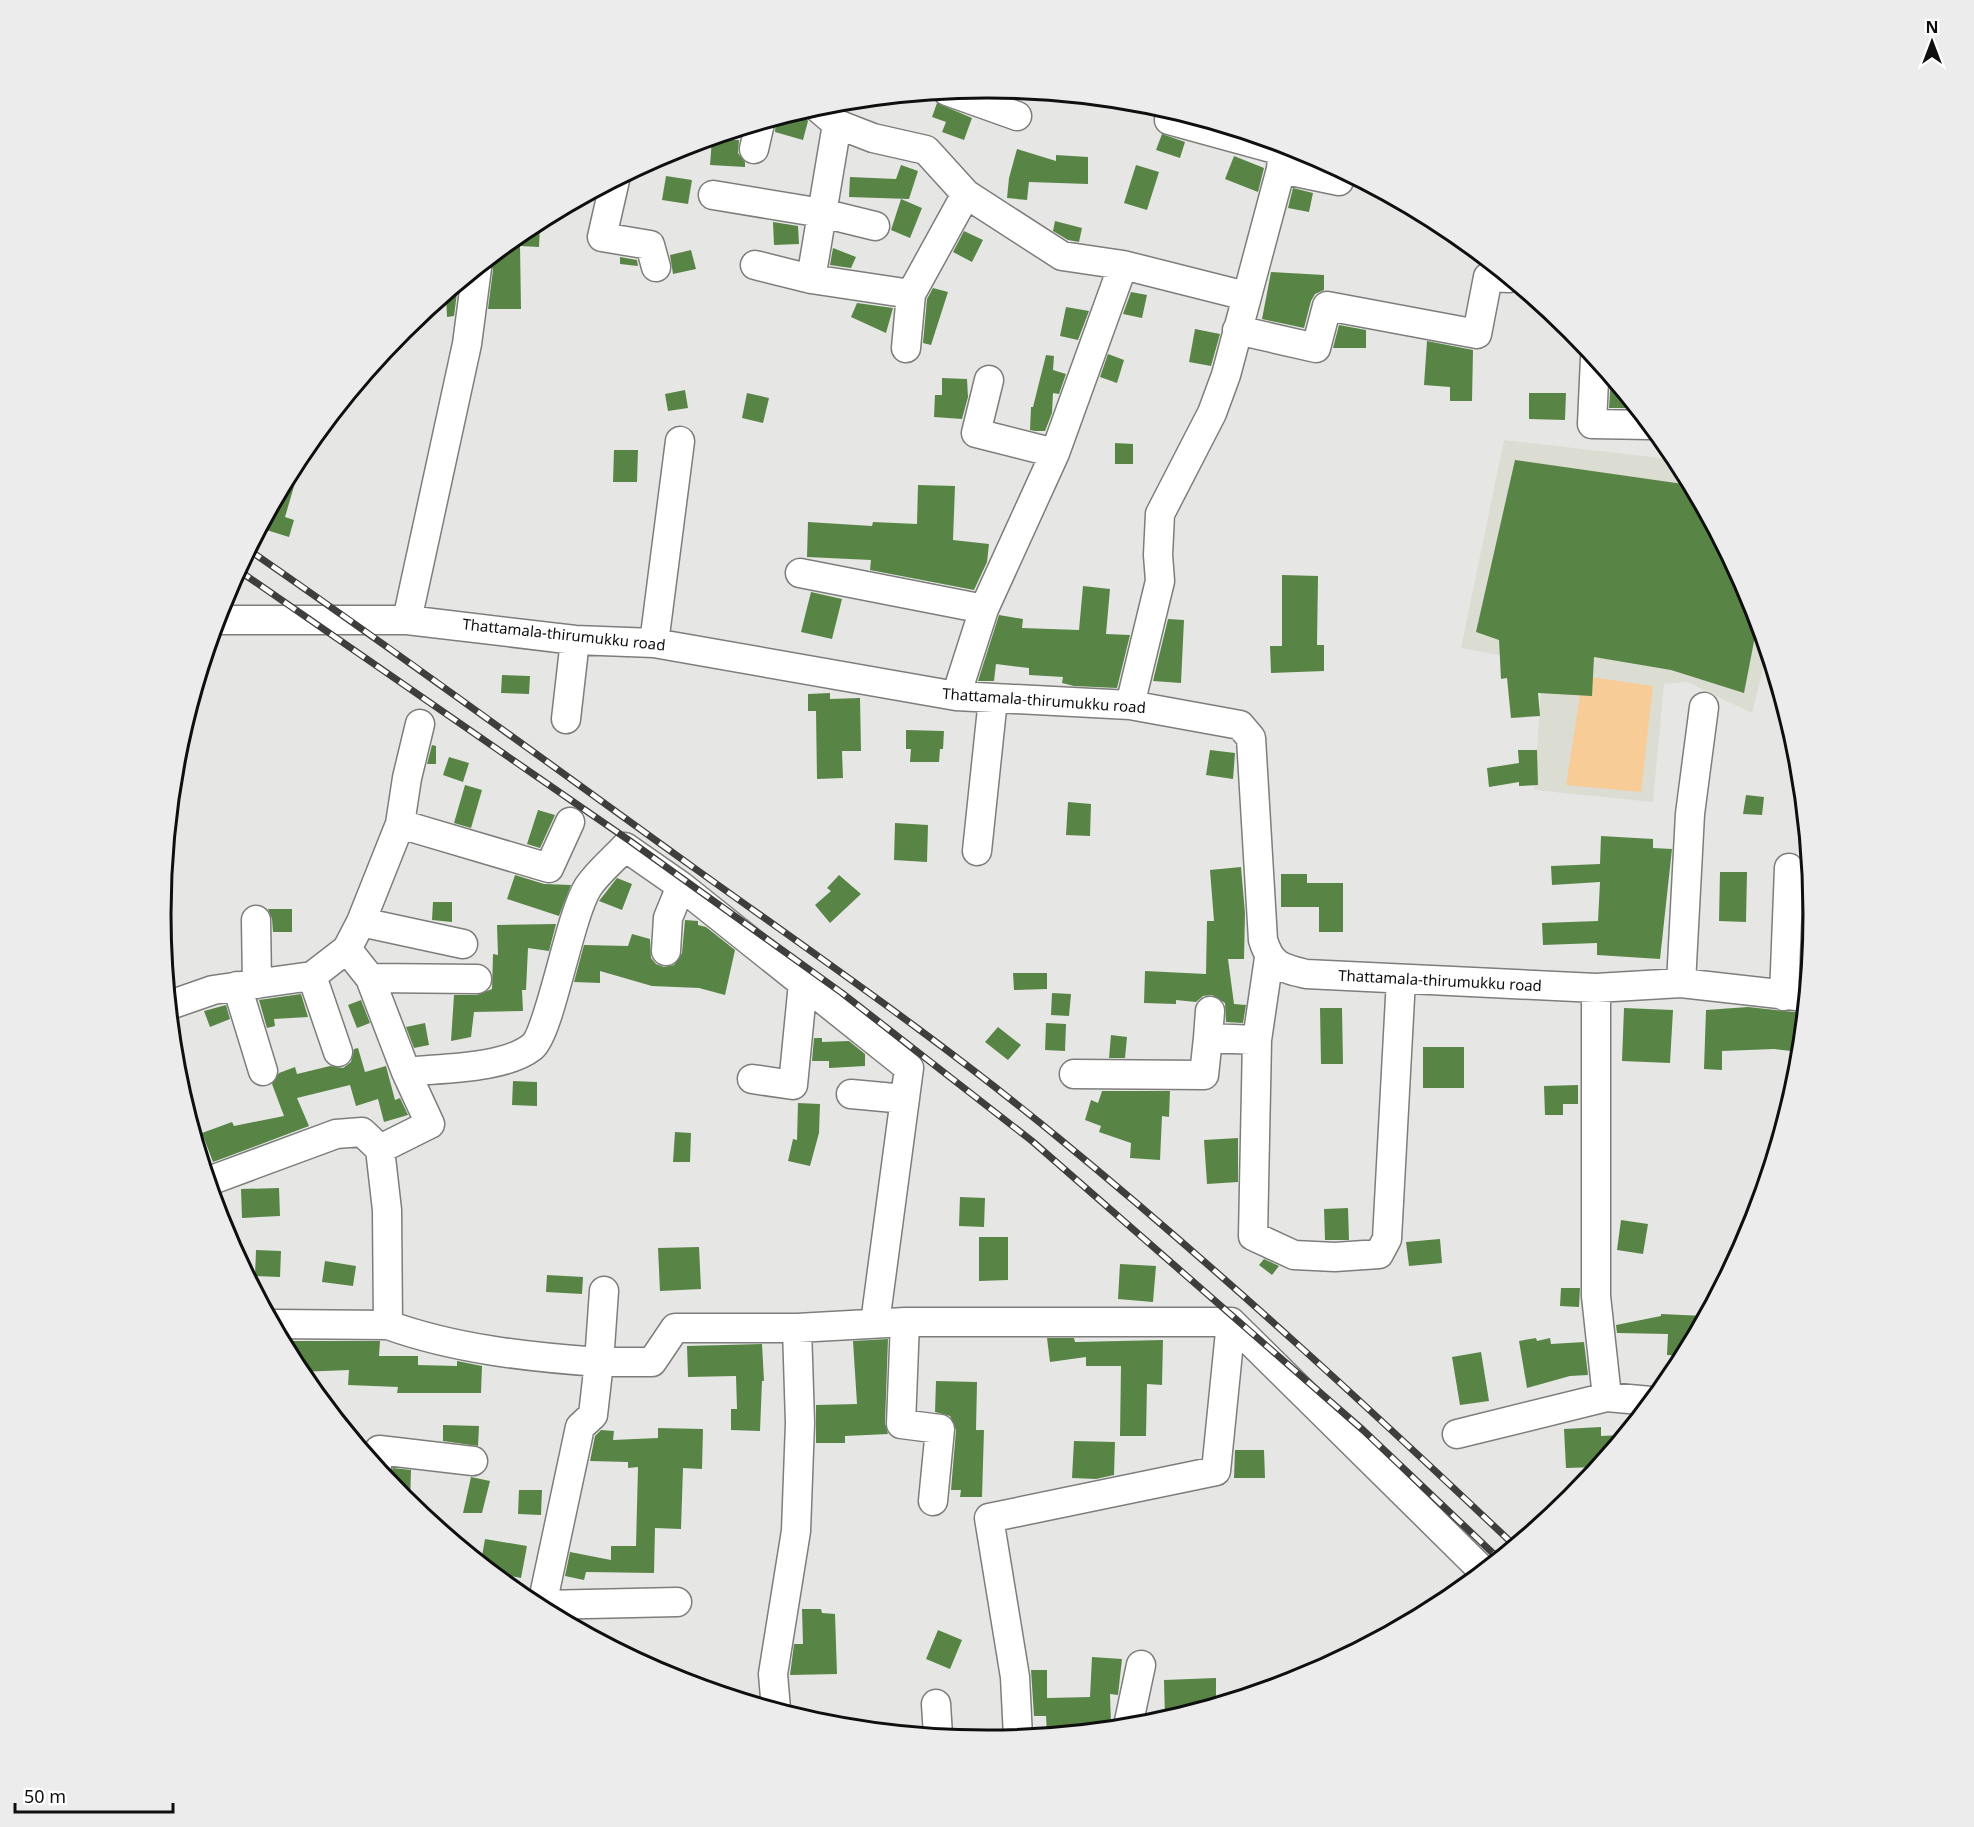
<svg xmlns="http://www.w3.org/2000/svg" width="1974" height="1827" font-family="'Noto Sans',sans-serif">
  <rect width="100%" height="100%" fill="#e6e7e4"/>
  <path fill="#dbddd2" d="M1504 440 1678 460 1751 598 1767 653 1752 713 1687 682 1664 684 1653 802 1534 790 1543 663 1461 648Z"/>
  <path fill="#f7cc97" d="M1583 676 1653 686 1641 792 1566 785Z"/>
  <path fill="#588546" d="M937 103 972 118 964 140 942 132 946 122 932 117Z
    M800 111 808 121 803 140 775 132 776 118Z
    M1162 134 1185 142 1180 158 1156 150Z
    M712 139 739 140 738 153 745 162V167L710 165Z
    M1017 149 1056 161V155L1088 157V184L1029 182 1027 200 1007 198 1009 178Z
    M1234 156 1264 168 1258 192 1225 179Z
    M901 165 918 171 909 199 849 197 850 177 896 179Z
    M1136 165 1159 172 1147 210 1124 203Z
    M666 176 692 180 688 204 662 200Z
    M1293 188 1313 193 1309 212 1288 208Z
    M901 199 922 208 910 238 891 230Z
    M1055 221 1082 228 1079 242 1068 240 1053 231Z
    M773 222 798 226 799 244 774 245Z
    M529 225 540 226 539 247 520 246 521 309H488L493 270 489 258Z
    M964 231 983 240 972 262 953 252Z
    M833 248 856 257 851 268 830 265Z
    M691 250 696 269 673 274 670 255Z
    M620 257 637 260 638 266 620 264Z
    M1271 272 1324 275V290L1315 294 1311 301 1304 328 1262 319Z
    M933 288 948 292 931 345 923 343 927 299Z
    M1131 292 1147 295 1142 318 1123 314Z
    M457 293 454 316 447 317 446 294Z
    M857 303 893 308 886 333 851 317Z
    M1066 307 1089 311 1078 340 1060 336Z
    M1339 325 1366 330V348H1333Z
    M1195 329 1220 334 1211 366 1189 362Z
    M1427 341 1473 350 1472 401H1450V387L1424 385Z
    M1108 354 1124 360 1117 383 1100 377Z
    M1046 355 1054 356 1053 370 1066 374 1059 394 1053 393 1052 413 1045 431H1035L1030 430 1031 407H1033Z
    M1611 377 1630 401 1636 408H1609Z
    M942 378 967 379 968 397 962 419 934 417 935 395H942Z
    M685 390 688 408 668 411 665 394Z
    M747 393 769 398 763 423 742 418Z
    M1529 393H1566L1565 420 1529 419Z
    M1115 443 1133 444V464H1115Z
    M614 450H638L637 482H613Z
    M1515 460 1690 485 1751 598 1758 621 1744 693 1671 670 1594 657 1592 696 1538 693 1540 716 1511 718 1507 678 1501 679 1499 640 1476 632Z
    M290 473 297 476 285 517 294 520 289 537 260 528Z
    M918 485 955 486 953 540 989 544 987 562 974 590 870 570 871 560 807 557 808 522 872 526 873 522 917 524Z
    M1282 575 1318 576 1317 645H1324V671L1271 673 1270 646H1282Z
    M1083 586 1110 589 1106 634 1130 635 1117 688 1074 686 1062 683 1063 677 1029 675V668L996 664 994 681H978L999 615 1023 619 1022 628 1079 630Z
    M811 592 842 599 832 639 801 632Z
    M1168 619 1184 620 1181 683 1153 681Z
    M502 675 530 676 529 694 501 693Z
    M830 693V699L860 698 861 751H842L843 778 817 779 816 711H808V694Z
    M906 730 944 731 943 749H940L939 762H910L911 749H906Z
    M432 745 436 746V764H427Z
    M1210 750 1235 753 1233 779 1206 775Z
    M1518 750H1537L1538 785 1519 786V782L1489 787 1487 768 1519 763Z
    M449 757 469 763 463 782 443 775Z
    M465 785 482 790 471 828 454 823Z
    M1746 795 1764 797 1762 815 1743 814Z
    M1068 802 1091 804 1090 836 1066 835Z
    M538 810 555 815 540 848 527 844Z
    M895 823 928 825 927 862 894 860Z
    M1601 836 1653 839V848L1672 849 1660 959 1597 955V943L1543 945 1542 923 1598 921 1600 882 1552 885 1551 866 1600 864Z
    M1241 867 1245 913 1244 959H1228L1234 1004 1246 1005 1243 1023 1226 1022 1225 1003 1212 995 1203 996 1196 1002 1176 1000V1004L1144 1003 1145 971 1206 974 1207 921H1214L1210 870Z
    M1720 872H1747L1746 922 1719 921Z
    M1281 874H1307V883H1343V932H1319V907H1281Z
    M515 875 544 884 571 885 559 916 507 899Z
    M839 875 861 894 830 923 815 905 831 891 827 888Z
    M617 878 632 884 622 910 599 901Z
    M433 902H452V922L432 920Z
    M268 909H292V932H273L272 919Z
    M685 920 698 921V925L706 927 735 950 725 995 699 988 652 986 600 971V983L574 982 584 945 628 946 632 934 650 939 651 958 656 964 664 967 674 965 682 953Z
    M556 924 549 951 528 948 526 990H522L523 1011 474 1012 471 1037 451 1041 454 995H477L492 989 493 954 498 955 497 925Z
    M1803 924 1812 925 1809 957 1802 956Z
    M1013 973H1047V989L1014 990Z
    M1052 993 1071 994 1069 1016 1051 1015Z
    M301 994 308 1017 274 1019 275 1026 267 1028 259 1000Z
    M361 1000 370 1023 357 1028 348 1005Z
    M226 1005 230 1019 210 1027 204 1011Z
    M1748 1007 1804 1013 1800 1052 1774 1049 1722 1051V1070L1704 1069 1706 1010Z
    M1320 1008H1342L1343 1064H1321Z
    M1624 1008 1673 1010 1670 1063 1622 1061Z
    M425 1023 429 1045 414 1048 406 1027Z
    M1046 1023 1066 1024 1065 1051 1045 1050Z
    M998 1027 1021 1045 1008 1060 985 1042Z
    M1111 1035 1127 1037 1125 1058H1109Z
    M814 1038H822V1042L849 1041 865 1054V1066L829 1068V1061H812Z
    M1423 1047H1464V1088H1423Z
    M358 1048 365 1072 386 1066 395 1100 400 1098 408 1115 384 1122 378 1099 356 1106 350 1085 297 1098 309 1126 213 1162 202 1133 232 1122 234 1126 284 1116 272 1084 279 1073 295 1067 297 1074 330 1066 343 1068 351 1062 354 1049Z
    M513 1081 537 1082V1106L512 1105Z
    M1578 1085V1104H1563V1115H1545L1544 1086Z
    M1102 1091H1170L1169 1117 1162 1116 1160 1160 1130 1158 1131 1143 1099 1132 1101 1126 1085 1120 1091 1100 1098 1103Z
    M798 1103 820 1104 819 1133 810 1166 788 1161 793 1139 797 1140Z
    M675 1132 691 1133 690 1162H673Z
    M1238 1138V1182L1207 1184 1204 1140Z
    M279 1188 280 1216 242 1218 241 1189Z
    M960 1197 985 1198 984 1227 959 1226Z
    M1348 1208 1349 1240H1325L1324 1209Z
    M1621 1220 1648 1224 1643 1254 1617 1250Z
    M979 1237H1008V1280L979 1281Z
    M1440 1239 1442 1263 1409 1266 1406 1242Z
    M699 1247 701 1289 660 1291 658 1248Z
    M256 1250 281 1251 280 1277 255 1276Z
    M1264 1259 1279 1266 1272 1275 1259 1265Z
    M325 1261 356 1266 353 1286 322 1282Z
    M1120 1264 1156 1266 1153 1302 1118 1299Z
    M547 1275 583 1277 582 1294 546 1292Z
    M1561 1288H1580L1579 1307 1560 1306Z
    M1661 1314 1705 1316 1683 1356 1667 1355 1668 1334 1617 1333 1616 1325 1661 1316Z
    M1047 1338H1074L1075 1342 1163 1340 1162 1385 1147 1384 1146 1436H1120L1121 1366H1086V1357L1050 1362Z
    M1536 1338 1537 1341 1550 1338 1551 1344 1584 1342 1588 1375 1570 1376 1527 1388 1519 1341Z
    M888 1339 885 1423 888 1434 845 1436V1443H816V1405L857 1404 853 1341Z
    M291 1341H380L379 1356H418V1365L457 1366V1361L482 1366 481 1393H397L398 1387 348 1385 349 1370 299 1372 292 1357Z
    M762 1344 764 1381H762L760 1431 731 1430V1409H737L736 1376 688 1377 687 1346Z
    M1481 1352 1489 1401 1460 1405 1452 1357Z
    M936 1381 977 1382 976 1430H984L982 1497H960L961 1490H951L956 1430 950 1416 935 1412Z
    M443 1425 479 1426 478 1446 443 1441Z
    M1601 1427V1436L1623 1435 1597 1467 1566 1468 1564 1429Z
    M658 1428 703 1429 702 1469 683 1468 681 1529 655 1528 654 1573 586 1572 584 1580 565 1576 570 1552 611 1560V1546H636L638 1467 628 1468V1462L590 1461 595 1436 601 1430 614 1431 613 1440 658 1438Z
    M1074 1441 1115 1442 1114 1475 1096 1479 1072 1478Z
    M1235 1450H1264L1265 1478H1234Z
    M393 1468 411 1470 410 1504 387 1479Z
    M471 1477 490 1481 482 1513H463Z
    M519 1490H542L541 1515 518 1514Z
    M485 1539 527 1546 521 1578 494 1573 481 1562Z
    M802 1609H821L822 1613 835 1614 837 1674 790 1675 794 1644H803Z
    M938 1630 962 1640 950 1669 926 1659Z
    M1092 1657 1122 1659 1118 1695 1110 1694 1111 1724 1074 1725V1731L1047 1734 1046 1716H1034L1031 1670H1047V1698L1090 1697Z
    M1216 1678V1703L1165 1719 1164 1680Z"/>
  <g fill="none" stroke-linecap="round" stroke-linejoin="round">
    <defs>
      <path id="minor" d="M947 91 1017 116
        M816 106 837 124 873 138 926 150 966 194 1062 256 1123 265 1246 296
        M1169 120 1282 151
        M837 124 811 279 911 294 966 194
        M754 149 760 123
        M1281 169 1339 181
        M615 180 602 237 650 245 656 267
        M713 195 822 213 875 226
        M755 265 811 279
        M1237 330 1316 348 1327 306 1477 334 1488 277 1509 278
        M906 348 911 294
        M1595 358 1592 424 1650 425
        M989 380 976 433 1055 453
        M800 573 984 609
        M216 620H407L575 640 654 643 956 696 1130 705 1240 725 1251 738 1263 940C1271 966 1281 968 1306 974L1596 988 1681 983 1805 997
        M407 620 467 344 477 268
        M654 643 680 441
        M956 696 984 609 1055 453 1123 265
        M1130 705 1160 581 1158 555 1160 514 1212 413 1226 375 1281 169 1283 144
        M566 719 575 640
        M400 824 549 868 570 822
        M977 851 993 699
        M256 920 257 984
        M361 922 463 944
        M347 949 370 978 406 1072 430 1124 380 1149
        M666 951 668 918 681 886
        M1269 958 1257 1040 1253 1236 1294 1255 1335 1257 1379 1254 1387 1239 1401 979
        M312 976 338 1052
        M370 978 477 979
        M1681 983 1690 814 1704 707
        M237 986 263 1071
        M1596 988V1296L1607 1397
        M1784 996 1789 868
        M170 1005 213 990 312 976 347 949 361 922 400 824 407 778 420 724
        M1208 1038 1210 1011
        M406 1072C441 1068 504 1069 532 1047 550 1033 569 917 588 887 598 872 613 860 625 847L681 886 909 1068 875 1323
        M1074 1074 1204 1075 1208 1038 1257 1040
        M752 1079 793 1085 803 983
        M851 1094 905 1099
        M209 1181 336 1134 362 1132 380 1149 387 1210 388 1325C455 1349 528 1357 599 1362L593 1415 580 1427 542 1605 534 1604
        M604 1291 599 1362H652L675 1328H797L905 1322H1231L1216 1471 989 1518 1015 1677 1018 1737
        M905 1322 901 1424 940 1429 933 1501
        M1231 1322 1483 1571
        M274 1324 388 1325
        M1457 1434 1607 1397 1651 1401
        M377 1466 379 1450 473 1461
        M542 1605 677 1602
        M936 1704 938 1735
        M776 1709 773 1674 796 1531 800 1423 797 1328
        M1128 1726 1141 1665"/>
    </defs>
    <use href="#minor" stroke="#7d7e7b" stroke-width="31"/>
    <use href="#minor" stroke="#fff" stroke-width="28"/>
    <defs>
      <path id="rail" d="M249 550C400 654 548 763 697 870 820 958 945 1044 1061 1140 1218 1269 1367 1406 1514 1545
        M238 570 630 841 842 993 1032 1141 1363 1430 1498 1558"/>
    </defs>
    <use href="#rail" stroke="#3e3f3d" stroke-width="7"/>
    <use href="#rail" stroke="#fff" stroke-width="4.5" stroke-dasharray="14" stroke-linecap="butt"/>
  </g>
  <g text-anchor="middle" stroke-width="5" stroke-linejoin="round" paint-order="stroke">
    <g font-size="15" fill="#0e0f0e" stroke="#fff">
      <text transform="translate(564 635) rotate(6)" y="5">Thattamala-thirumukku road</text>
      <text transform="translate(1044 701) rotate(4)" y="5">Thattamala-thirumukku road</text>
      <text transform="translate(1440 981) rotate(3)" y="5">Thattamala-thirumukku road</text>
    </g>
  </g>
  <path d="M0 0H1974V1827H0ZM171 914a816 816 0 1 1 1632 0a816 816 0 1 1-1632 0Z" fill="#ececec" fill-rule="evenodd"/>
  <path fill="none" stroke="#0e0f0e" stroke-width="3" d="M171 914a816 816 0 1 1 1632 0a816 816 0 1 1-1632 0Z"/>
  <g transform="translate(1932 42)" stroke="#ffffff" stroke-width="4.5" paint-order="stroke">
  <path d="M0-4.5L10 22L0 15L-10 22Z" fill="#0e0f0e"/>
  <text y="-9" font-size="16" font-weight="bold" text-anchor="middle" fill="#0e0f0e">N</text>
  </g>
  <path d="M15 1803v9h158v-9" fill="none" stroke="#0e0f0e" stroke-width="3"/>
  <text x="24" y="1803" font-size="18" fill="#0e0f0e" stroke="#ffffff" stroke-width="4.5" paint-order="stroke">50 m</text>
</svg>
